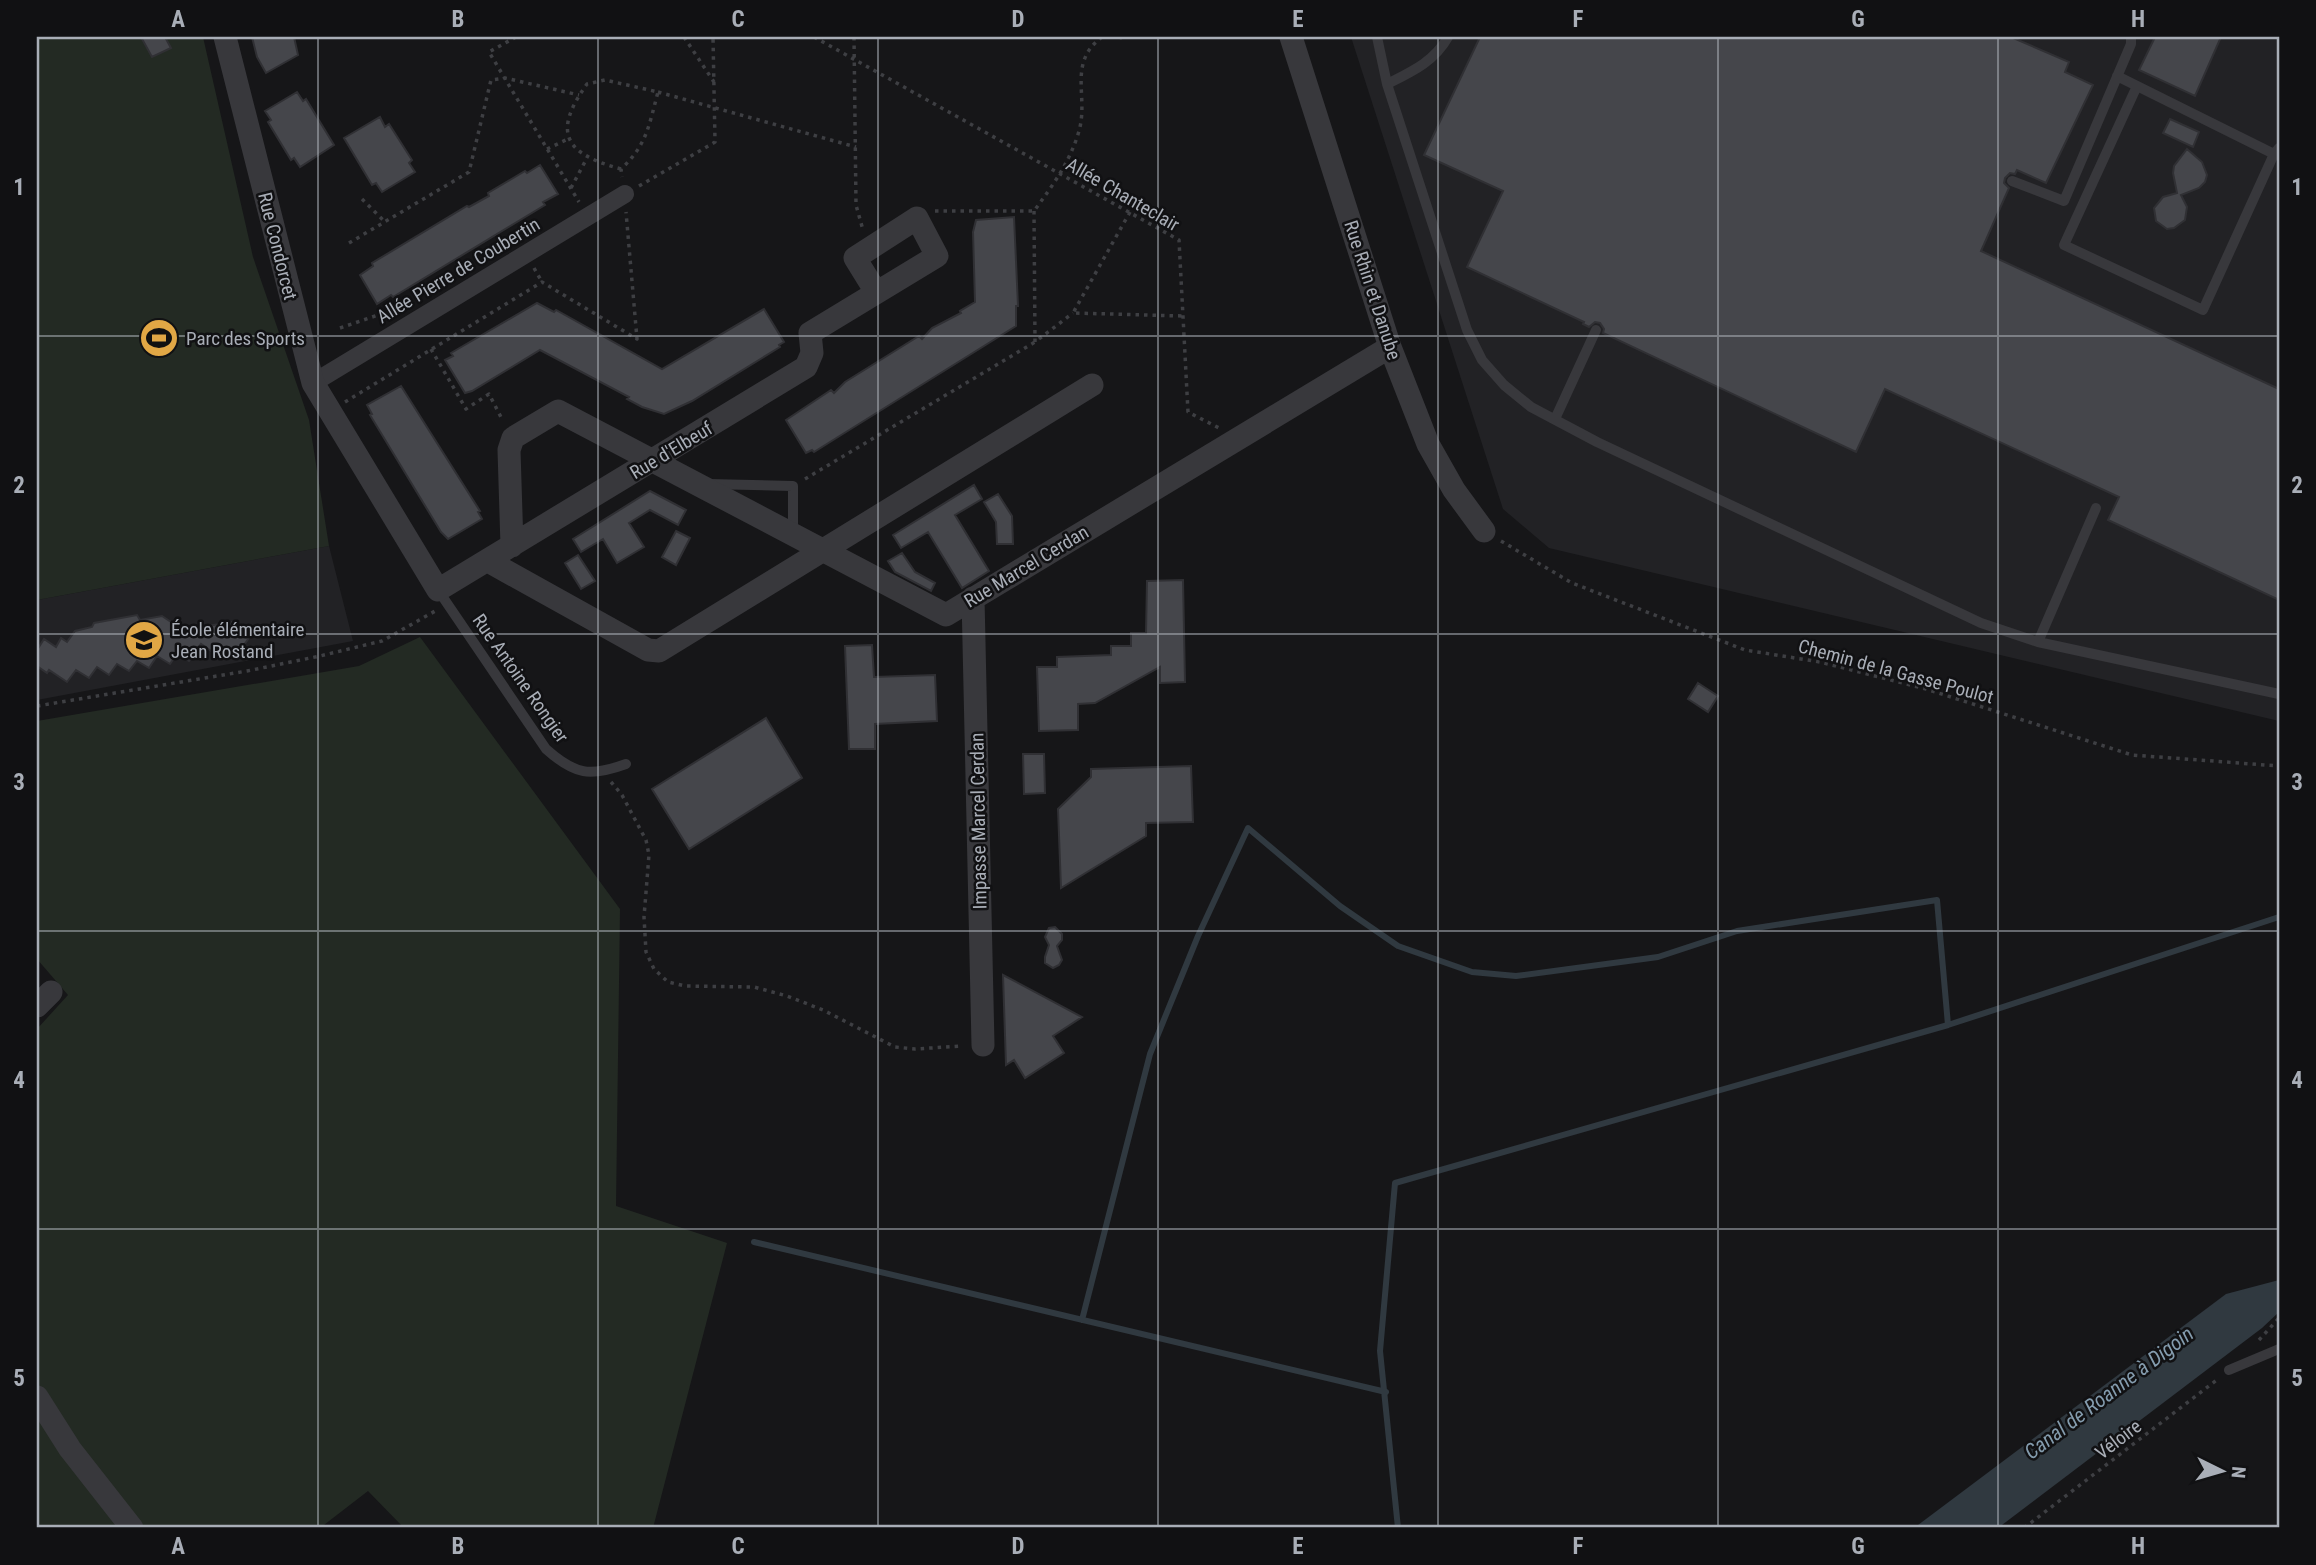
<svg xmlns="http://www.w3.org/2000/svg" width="2316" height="1565" font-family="'Roboto Condensed',sans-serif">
  <rect width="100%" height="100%" fill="#161618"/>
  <path fill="#222225" d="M1351 37H2279V721L1549 548 1503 509Z
    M329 546 353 641 37 700V600Z"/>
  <path fill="#232a23" d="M37 37H203L253 257 309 420 329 546 37 600Z
    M420 637 620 909 616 1206 727 1243 653 1528H404L368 1491 320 1528H37V1029L68 995 37 959V721L359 666Z"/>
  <path fill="#303940" d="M2279 1280V1312L2262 1328 1998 1528H1914L2226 1294Z"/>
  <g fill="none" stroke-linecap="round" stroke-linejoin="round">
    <path stroke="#303940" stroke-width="6" d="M754 1242 1386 1392
      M1082 1320 1150 1054 1198 936 1248 828 1340 906 1398 946 1472 972 1516 976 1658 957 1737 931 1937 900 1948 1025 2279 917
      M1398 1528 1380 1351 1395 1183 1948 1025"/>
  </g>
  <path fill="#45464b" stroke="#303034" stroke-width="2" d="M141 37H165L171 48 152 57Z
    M252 37H294L298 55 266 73 257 57Z
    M1480 37H2011L2069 62 2065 72 2093 85 2046 183 2017 170 2015 174 2010 173 2005 178 2004 183 2009 188 1981 251 2279 389V600L2108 520 2119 497 1885 389 1856 452 1603 333 1604 329 1600 323 1595 322 1589 327 1583 324 1584 322 1467 267 1503 191 1424 155Z
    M2155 37H2221L2195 96 2139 70Z
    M297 92 303 101 306 99 334 145 300 167 294 158 291 160 268 122 271 120 265 111Z
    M380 117 385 127 389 124 412 160 409 163 415 172 382 192 376 183 372 185 344 138Z
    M2170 119 2199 132 2193 147 2163 133Z
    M2187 149 2202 162 2207 175 2205 182 2199 188 2181 195 2187 207 2185 220 2174 228 2167 229 2156 221 2154 208 2163 197 2177 193 2173 173 2174 166Z
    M540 165 558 194 543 202 545 205 393 297 391 295 377 304 360 275 373 266 372 263 467 206 469 207 489 196 488 193 525 171 527 173Z
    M1014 217 1018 306H1016V326L838 437 814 452 812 450 806 453 786 420 831 390 834 393 845 382 919 336 922 339 932 328 961 313 960 311 975 302 973 232 976 220Z
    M537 303 554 312 556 310 662 369 764 309 784 342 779 345 780 347 692 401 664 414 642 407 627 399 629 397 540 350 472 391 465 393 445 360 453 356 451 353Z
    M401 386 480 511 478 512 482 519 448 539 441 532 370 415 372 414 367 405Z
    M974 485 982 499 955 515 989 571 962 588 928 532 901 548 893 535Z
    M650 491 686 510 678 525 650 510 629 523 644 547 617 563 603 539 581 552 573 539Z
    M998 494 1012 516 1013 544H997L996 522 984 502Z
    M676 531 690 538 676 565 662 557Z
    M902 553 915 572 935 583 931 591 895 572 888 561Z
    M578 555 595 581 581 589 565 563Z
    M1183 580 1185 682 1160 683V667L1095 703 1078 704V730L1039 731 1037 667H1057V657L1111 655V646H1131V633H1146L1147 581Z
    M137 615 140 620 162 616 183 630 232 622 251 635 239 652 218 656 201 644 189 661 177 654 170 664 157 656 149 668 137 661 129 671 117 664 109 675 97 667 89 678 76 670 67 682 49 670 47 673 37 666V650L44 639 56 647 61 638 67 642 75 631 92 627 94 623Z
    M872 645 874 677 935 675 937 721 875 724V749H849L845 646Z
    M1698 683 1718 696 1708 712 1688 699Z
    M766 718 802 778 689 849 652 789Z
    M1023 754H1044L1045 793 1024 794Z
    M1191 766 1193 822 1146 823V836L1061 888 1058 809 1091 777V769Z
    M1055 927 1062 934V940L1057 946 1062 960 1059 965 1053 968 1045 963V957L1049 945 1045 937 1049 928Z
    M1003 975 1082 1017 1053 1036 1064 1053 1025 1078 1014 1060 1006 1065Z"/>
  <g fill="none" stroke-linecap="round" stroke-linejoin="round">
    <path stroke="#3e3f43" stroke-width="3.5" stroke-dasharray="3.5 5" stroke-linecap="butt" d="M516 37 489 52 579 202
      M684 37 714 82
      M814 37 1179 240 1188 412 1219 428
      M854 37 856 205 863 230
      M1119 37 1122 38
      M658 92 856 147
      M547 149 570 138
      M621 169C566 154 551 134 587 84L605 80 658 92C649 125 647 145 621 169L622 177
      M639 186 715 142 713 37
      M571 188 587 158
      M362 199 385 222
      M935 211H1034C1053 185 1070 162 1079 131 1089 96 1067 63 1102 37
      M1034 211 1035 342 1073 313
      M1130 212 1073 313 1183 316
      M349 243 469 172 491 80 505 78 579 95
      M534 268 542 282
      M340 328 381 314 384 321
      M431 349 466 409 489 394 503 421
      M345 402 542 282 637 339 626 212
      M805 479 1035 342
      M1501 541 1572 583 1745 650 1820 662 1926 689 2132 755 2279 766
      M37 706 247 671 320 656 382 641 437 610
      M611 782 622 795 646 840 649 855 644 917 646 952 654 969 668 982 685 986 754 987 787 996 823 1010 895 1047 915 1049 963 1046
      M2259 1340 2279 1318
      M2024 1528 2218 1379"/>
    <path stroke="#38383c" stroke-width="10" d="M1377 37 1387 84 1467 330 1482 360 1504 385 1531 407 1597 442 1981 623 2038 642 2279 694
      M2117 76 2274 154
      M1387 84C1411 72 1434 62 1448 37
      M2137 86 2064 245 2203 310 2274 154 2279 148
      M2012 181 2064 201 2131 44V37
      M1555 419 1596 330
      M708 484 793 486V535
      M438 590 546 749C575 775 590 777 626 764
      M2038 642 2096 508
      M2229 1370 2279 1349"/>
    <path stroke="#38383c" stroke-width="18" d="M313 383 625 194"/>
    <path stroke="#38383c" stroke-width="23" d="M225 37 313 383 438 590 806 367 812 353 810 333 937 256 917 218 855 258 876 292
      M1291 37 1390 347 1428 444 1454 490 1484 531
      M512 546 509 450 513 438 558 411 946 615 1390 347
      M488 561 648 650 659 651 1092 385
      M973 598 983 1045
      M37 1006 51 992
      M37 1397 70 1449 132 1528"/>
  </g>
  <path fill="none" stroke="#a9aeb7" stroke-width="2" stroke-opacity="0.55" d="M318 37V1528M598 37V1528M878 37V1528M1158 37V1528M1438 37V1528M1718 37V1528M1998 37V1528M37 336H2279M37 634H2279M37 931H2279M37 1229H2279"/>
  <defs>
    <symbol id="stadium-disc" viewBox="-11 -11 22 22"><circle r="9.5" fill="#e1a745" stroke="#111113"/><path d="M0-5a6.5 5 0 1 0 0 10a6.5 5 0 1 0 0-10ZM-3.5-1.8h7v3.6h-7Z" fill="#111"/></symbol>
    <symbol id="school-disc" viewBox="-11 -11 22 22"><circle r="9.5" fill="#e1a745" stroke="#111113"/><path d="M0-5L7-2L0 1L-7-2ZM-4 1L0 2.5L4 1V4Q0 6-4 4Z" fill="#111"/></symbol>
  </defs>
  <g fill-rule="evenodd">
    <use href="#stadium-disc" x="137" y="316" width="44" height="44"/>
    <use href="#school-disc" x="122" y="618" width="44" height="44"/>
  </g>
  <g text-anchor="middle" stroke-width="5" stroke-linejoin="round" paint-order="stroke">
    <g font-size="19" fill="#a9aeb7" stroke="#111113">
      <text transform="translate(1123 194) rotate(30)" y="7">Allée Chanteclair</text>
      <text transform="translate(278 246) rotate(76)" y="7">Rue Condorcet</text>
      <text transform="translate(458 270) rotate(-31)" y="7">Allée Pierre de Coubertin</text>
      <text transform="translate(1373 290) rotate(72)" y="7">Rue Rhin et Danube</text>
      <text transform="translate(671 450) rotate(-31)" y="7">Rue d'Elbeuf</text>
      <text transform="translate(1026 566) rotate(-31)" y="7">Rue Marcel Cerdan</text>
      <text transform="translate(1896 671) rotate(15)" y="7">Chemin de la Gasse Poulot</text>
      <text transform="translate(521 678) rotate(55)" y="7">Rue Antoine Rongier</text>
      <text transform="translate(978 821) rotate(-91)" y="7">Impasse Marcel Cerdan</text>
      <text transform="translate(2118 1439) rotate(-37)" y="7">Véloire</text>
    </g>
    <g font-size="19" fill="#a9aeb7" stroke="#111113" text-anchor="start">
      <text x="186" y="345">Parc des Sports</text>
      <text x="171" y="636">École élémentaire<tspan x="171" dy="22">Jean Rostand</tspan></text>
    </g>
    <g font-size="21" font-style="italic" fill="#849cae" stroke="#111113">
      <text transform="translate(2109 1393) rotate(-37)" y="7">Canal de Roanne à Digoin</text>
    </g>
  </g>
  <rect width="2316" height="1565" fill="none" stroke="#111113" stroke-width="77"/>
  <g transform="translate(2222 1471) rotate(95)" stroke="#111113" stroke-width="5" paint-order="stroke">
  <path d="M0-5L12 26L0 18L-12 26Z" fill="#a9aeb7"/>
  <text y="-10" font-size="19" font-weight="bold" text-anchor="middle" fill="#a9aeb7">N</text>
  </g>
  <rect x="38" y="38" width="2240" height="1488" fill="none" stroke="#a9aeb7" stroke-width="2.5"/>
  <g font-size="23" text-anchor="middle" font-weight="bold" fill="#a9aeb7">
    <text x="178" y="27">A</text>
    <text x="458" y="27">B</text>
    <text x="738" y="27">C</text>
    <text x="1018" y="27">D</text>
    <text x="1298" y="27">E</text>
    <text x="1578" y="27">F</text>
    <text x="1858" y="27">G</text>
    <text x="2138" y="27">H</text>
    <text x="19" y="195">1</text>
    <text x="2297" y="195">1</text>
    <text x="19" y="493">2</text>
    <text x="2297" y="493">2</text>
    <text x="19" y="790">3</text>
    <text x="2297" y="790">3</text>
    <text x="19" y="1088">4</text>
    <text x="2297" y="1088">4</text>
    <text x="19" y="1386">5</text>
    <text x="2297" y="1386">5</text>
    <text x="178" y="1554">A</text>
    <text x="458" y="1554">B</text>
    <text x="738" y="1554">C</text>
    <text x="1018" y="1554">D</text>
    <text x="1298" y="1554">E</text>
    <text x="1578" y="1554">F</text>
    <text x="1858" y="1554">G</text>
    <text x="2138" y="1554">H</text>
  </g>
</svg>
